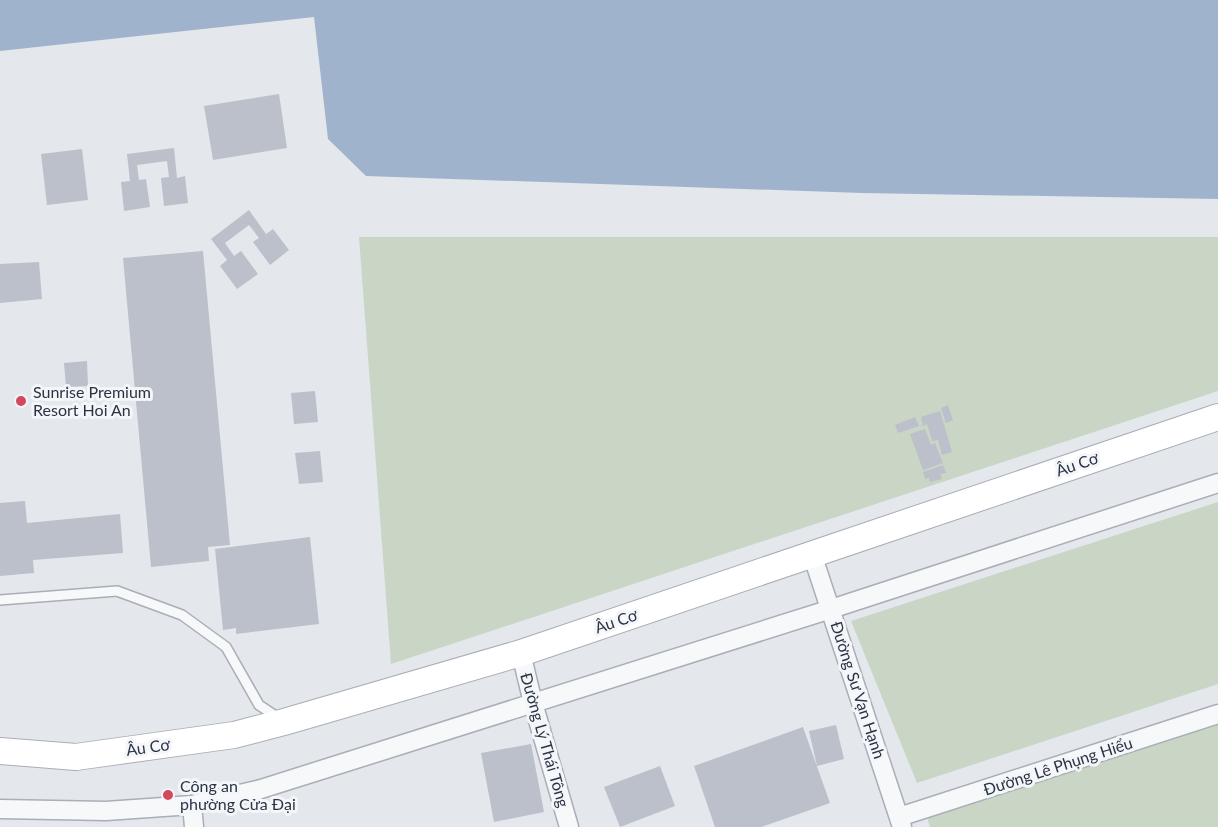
<svg xmlns="http://www.w3.org/2000/svg" width="1218" height="827" font-family="Lato,sans-serif">
  <rect width="100%" height="100%" fill="#e4e7ec"/>
  <path fill="#c9d6c5" d="M359 237H1218V391L391 664Z
    M1218 502V684L917 783 851 621Z
    M1218 722V827H930L927 817Z"/>
  <path fill="#9fb4cc" d="M0 0H1218V199L862 193 366 176 328 139 314 17 0 51Z"/>
  <path fill="#bbc0ca" d="M279 94 287 148 213 160 204 106Z
    M174 148 177 178 185 176 188 203 164 206 161 178 169 177 167 161 137 165 139 180 146 179 150 207 124 211 121 182 130 181 127 154Z
    M82 149 88 200 47 205 41 154Z
    M249 210 266 234 273 229 289 250 270 265 253 242 259 238 249 225 225 243 234 256 241 251 258 274 237 289 220 266 227 260 211 239Z
    M203 251 230 545 208 547 209 561 151 567 123 258Z
    M39 262 42 299 0 303V264Z
    M87 361 88 386 66 387 64 363Z
    M315 391 318 422 294 424 291 393Z
    M948 405 953 420 946 423 941 408Z
    M940 411 952 452 942 455 938 440 932 441 927 424 923 426 921 417Z
    M915 417 919 426 898 433 895 425Z
    M925 429 931 445 935 443 943 463 923 470 910 434Z
    M320 451 323 482 299 484 295 453Z
    M943 465 946 473 940 474 942 479 930 482 929 478 925 479 923 472Z
    M25 501 27 523 120 514 123 553 33 560 34 573 0 576V503Z
    M310 537 319 624 236 634V628L223 630 215 549Z
    M836 725 844 759 817 766 809 731Z
    M803 727 830 803 761 827H715L694 766Z
    M531 744 544 812 494 822 481 753Z
    M660 766 675 806 620 827 604 787Z"/>
  <g fill="none" stroke-linecap="round" stroke-linejoin="round">
    <defs>
      <path id="lane" d="M0 600 117 591 182 615 226 647 259 705 280 719"/>
      <path id="street" d="M812 554 902 827
        M521 653 533 703 569 827
        M192 805 194 827
        M0 809 106 811 192 805 261 789 831 609 1218 483
        M899 817 1218 714"/>
      <path id="secondary" d="M0 751 76 757 234 735 284 722 521 653 1218 417"/>
    </defs>
    <use href="#lane" stroke="#a9aeb7" stroke-width="12"/>
    <use href="#street" stroke="#a9aeb7" stroke-width="21"/>
    <use href="#secondary" stroke="#a9aeb7" stroke-width="28"/>
    <use href="#lane" stroke="#f7f8fa" stroke-width="9"/>
    <use href="#street" stroke="#f7f8fa" stroke-width="18"/>
    <use href="#secondary" stroke="#fff" stroke-width="26"/>
  </g>
  <g fill="#d1495b" stroke="#f4f6f9" stroke-width="2">
    <circle cx="21" cy="401" r="6"/>
    <circle cx="168" cy="795" r="6"/>
  </g>
  <g text-anchor="middle" stroke-width="6" stroke-linejoin="round" paint-order="stroke">
    <g font-size="16" fill="#2b3445" stroke="#f4f6f9" text-anchor="start">
      <text x="33" y="398">Sunrise Premium<tspan x="33" dy="18">Resort Hoi An</tspan></text>
      <text x="180" y="792">Công an<tspan x="180" dy="18">phường Cửa Đại</tspan></text>
    </g>
    <g font-size="16" fill="#2b3445" stroke="#f4f6f9">
      <text transform="translate(1077 464) rotate(-19)" y="6">Âu Cơ</text>
      <text transform="translate(616 621) rotate(-19)" y="6">Âu Cơ</text>
      <text transform="translate(858 690) rotate(72)" y="6">Đường Sư Vạn Hạnh</text>
      <text transform="translate(545 740) rotate(74)" y="6">Đường Lý Thái Tông</text>
      <text transform="translate(148 747) rotate(-8)" y="6">Âu Cơ</text>
      <text transform="translate(1058 766) rotate(-18)" y="6">Đường Lê Phụng Hiểu</text>
    </g>
  </g>
</svg>
